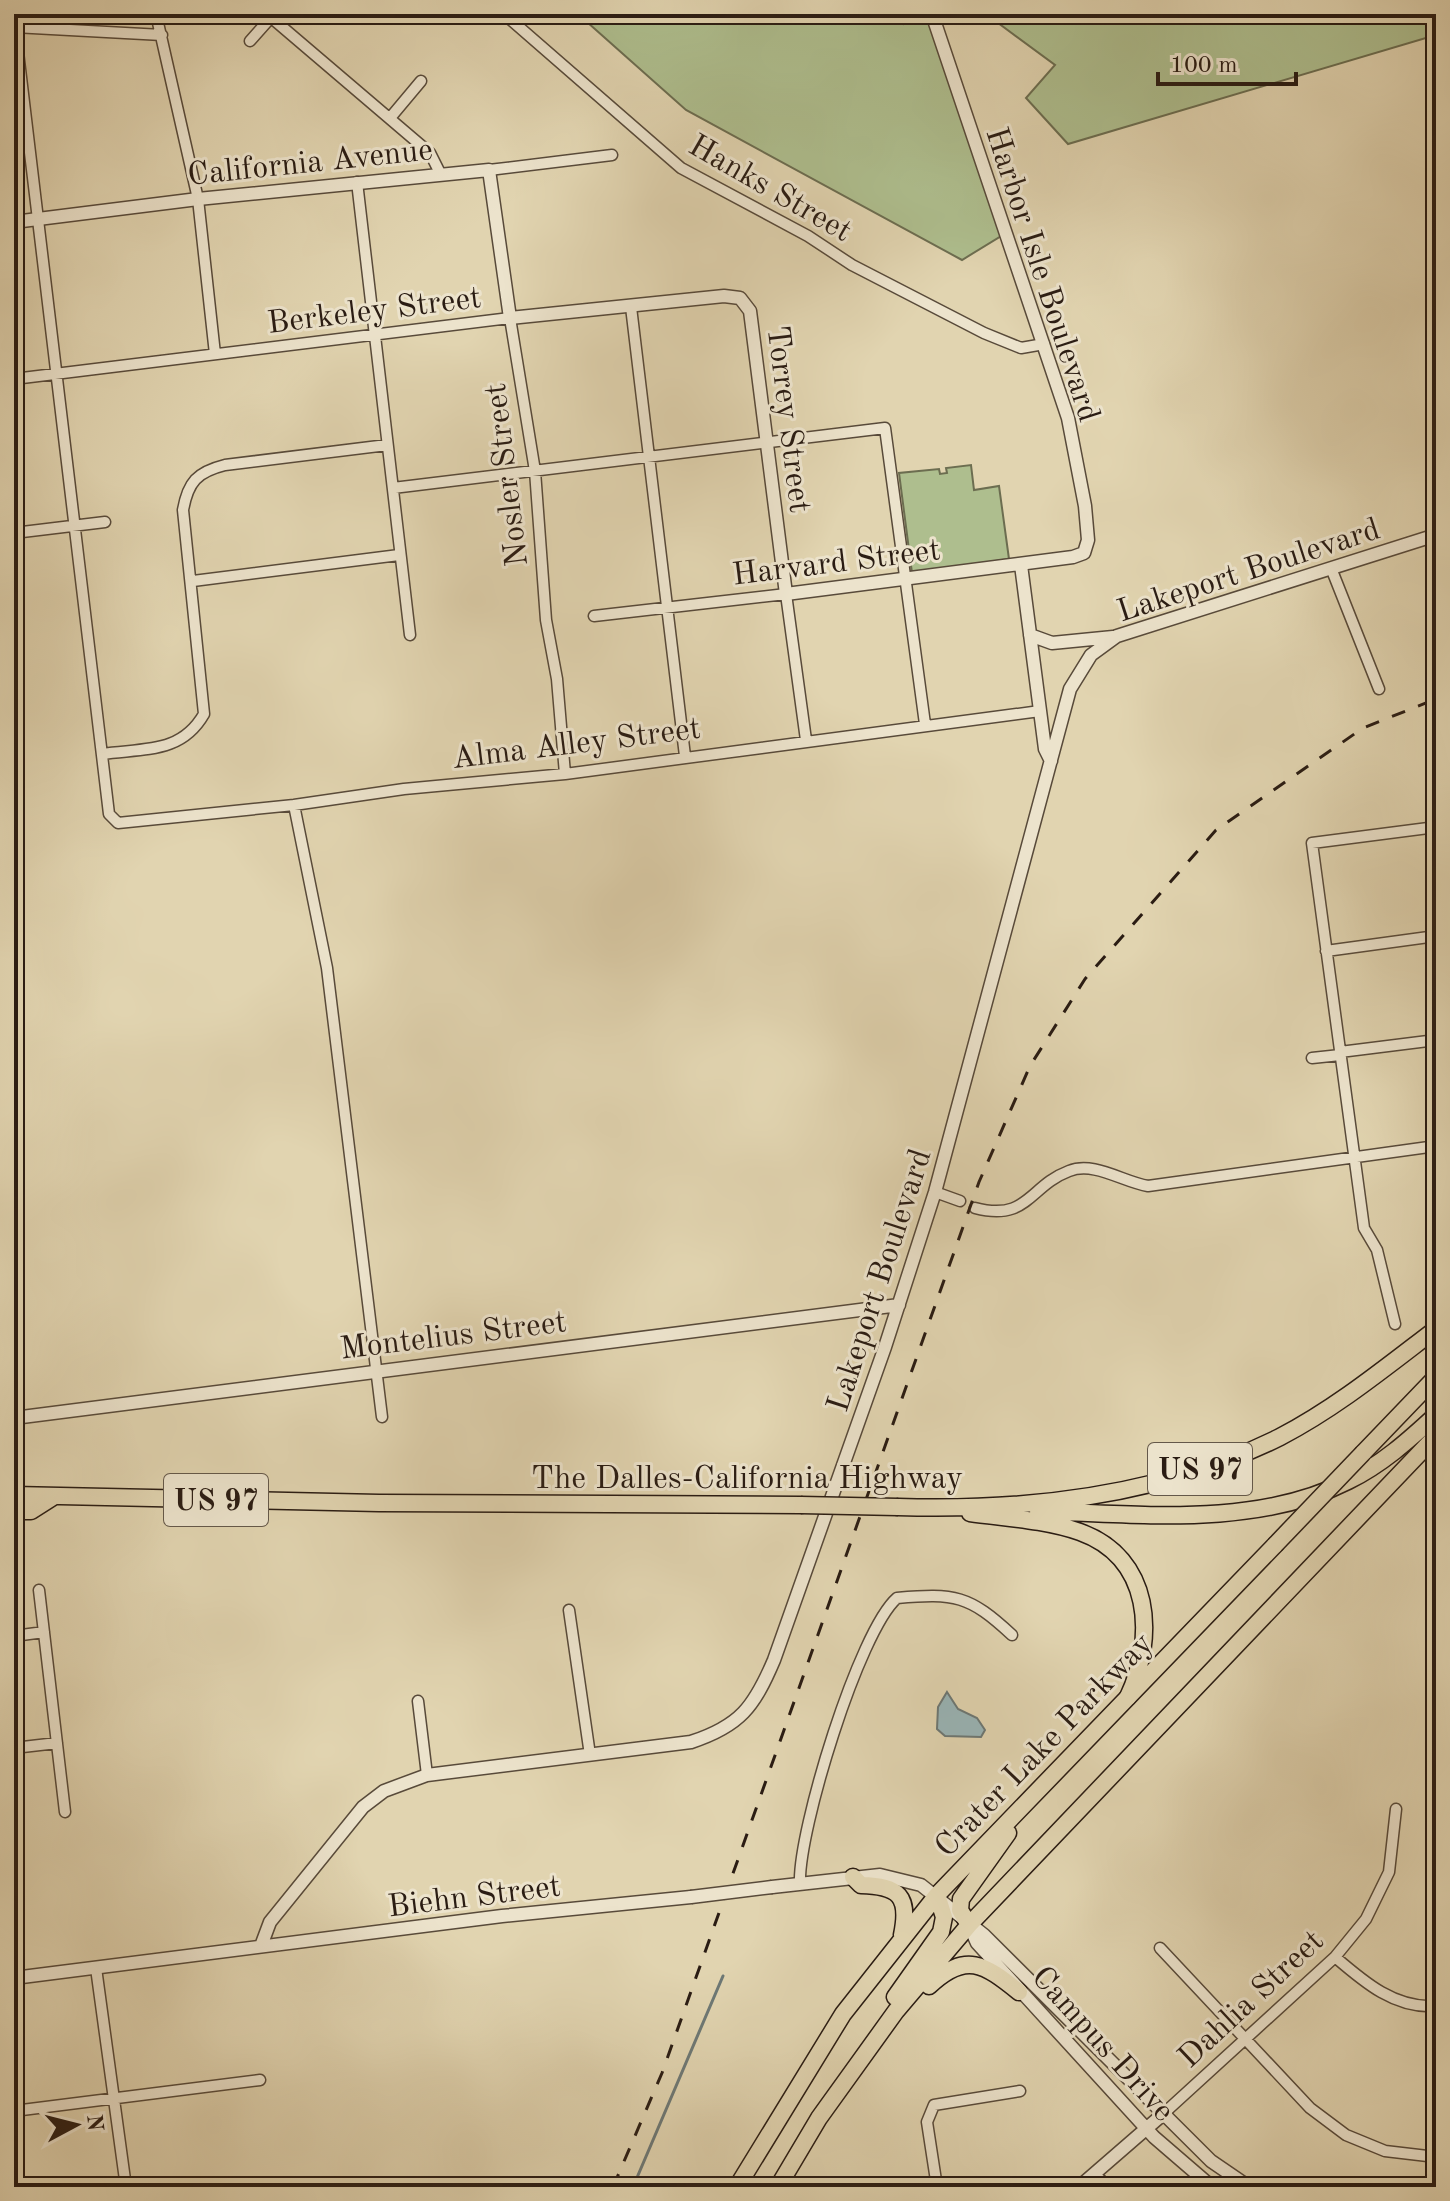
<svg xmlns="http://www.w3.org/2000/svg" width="1450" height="2201" font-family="'Old Standard TT',serif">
  <rect width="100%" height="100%" fill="#e1d4b0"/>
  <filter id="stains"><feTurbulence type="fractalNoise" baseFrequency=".0025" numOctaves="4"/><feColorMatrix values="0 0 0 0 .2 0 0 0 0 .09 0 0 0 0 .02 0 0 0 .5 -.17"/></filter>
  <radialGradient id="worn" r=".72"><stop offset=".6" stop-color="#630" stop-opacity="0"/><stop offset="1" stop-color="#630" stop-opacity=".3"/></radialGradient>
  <path fill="#aebe8e" stroke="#6c6d50" stroke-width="2" d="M578 14H900L904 24 932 16 1006 233 962 260 686 110Z
    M986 14H1436V35L1068 144 1026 98 1055 65Z
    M971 465 974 490 999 486 1009 559 912 573 899 473 939 469 940 474 947 473 946 468Z"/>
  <path fill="#99b5b7" stroke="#6d7875" stroke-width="2" d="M947 1692 958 1709 977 1718 985 1730 981 1737 945 1736 937 1729 938 1707Z"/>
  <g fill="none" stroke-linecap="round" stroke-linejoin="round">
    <path stroke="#6d7875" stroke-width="3" d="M633 2187 723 1976"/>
    <defs>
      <path id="minor" d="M156 14 198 199 215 354
        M267 14 430 153 440 173
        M504 14 681 168 808 236 852 265 984 333 1021 348 1044 344
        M14 27 162 35
        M15 27 109 814 118 823 294 805 404 789 565 774 1040 711
        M250 41 274 14
        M390 118 421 81
        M489 170 612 155
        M357 182 410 635
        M631 307 685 756
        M14 379 510 318 535 471 546 620 557 679 565 774
        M393 488 885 428 925 724
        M14 533 105 522
        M1331 568 1379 689
        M193 581 399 555
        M594 616 786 594 806 740
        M102 754C144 748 181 754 204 714L183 510C188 482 197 472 225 465L387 445
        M294 805 327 968 382 1417
        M1326 951 1436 936
        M1340 1052 1436 1040
        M1312 1058 1340 1055
        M935 1192 960 1201
        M975 1208C1028 1222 1029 1186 1069 1171 1094 1161 1123 1182 1148 1186L1436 1146
        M1395 1324 1377 1250 1364 1228 1312 843 1436 827
        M39 1590 65 1812
        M569 1610 590 1755
        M14 1636 44 1632
        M418 1701 427 1775
        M14 1748 57 1743
        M800 1883C798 1831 859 1631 897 1598 955 1593 969 1595 1012 1635
        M1160 1948 1310 2108 1346 2135 1385 2151 1436 2157
        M1335 1957C1364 1982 1395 2009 1436 2006
        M96 1968 126 2187
        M14 2111 260 2080
        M1162 2115 1335 1957 1366 1919 1389 1872 1396 1809
        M1095 2175 1109 2187
        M937 2187 927 2122 934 2105 1020 2091"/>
      <path id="tertiary" d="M14 222 198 199 489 170 510 318 724 296 740 298 750 311 786 594 1073 557 1084 553 1088 540 1085 506 1068 418 932 14
        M1021 565 1045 749 1051 761
        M1030 635 1052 643 1113 637
        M14 1418 899 1305
        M772 1887 880 1875 921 1885 984 1935 1211 2161 1249 2187
        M969 1925 977 1943 1154 2137 1212 2187
        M261 1946 270 1922 363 1807 384 1791 427 1775 691 1742C740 1726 754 1707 774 1660L885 1347 935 1192 1070 689 1091 655 1117 636 1436 535
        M14 1978 502 1916 691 1897
        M1079 2187 1162 2115"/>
      <path id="primary" d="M1363 1453 1436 1377
        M853 1877 861 1885C899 1886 910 1896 902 1935
        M969 1925 960 1910 961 1899 1008 1833
        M929 1986C966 1951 984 1964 1019 1992
        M895 1997 941 1932 944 1917 937 1895
        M737 2187 843 2014 937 1895 1275 1545
        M778 2187 819 2118 896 2011 969 1925 1436 1436"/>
      <path id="trunk" d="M14 1495 379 1503 801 1505
        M898 1507C1027 1511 1163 1496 1280 1437 1336 1408 1386 1367 1436 1329
        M14 1511H31L53 1497
        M1038 1511C1138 1514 1256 1528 1348 1481 1381 1465 1409 1440 1436 1415
        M970 1513C1006 1518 1045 1520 1080 1532 1152 1558 1156 1637 1128 1697"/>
    </defs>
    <use href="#minor" stroke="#584a3a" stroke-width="13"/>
    <use href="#tertiary" stroke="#584a3a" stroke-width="15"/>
    <use href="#primary" stroke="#2a1c13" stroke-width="19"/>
    <use href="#trunk" stroke="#2a1c13" stroke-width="19"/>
    <use href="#minor" stroke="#ece3cc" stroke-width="10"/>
    <use href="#tertiary" stroke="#ece3cc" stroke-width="12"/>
    <use href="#primary" stroke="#e1d4b0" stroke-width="16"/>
    <use href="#trunk" stroke="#e1d4b0" stroke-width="16"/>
    <path stroke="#2a1c13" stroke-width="3" stroke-dasharray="14 14" stroke-linecap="butt" d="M613 2187 662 2073 979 1182 1030 1066 1085 979 1216 830 1363 728 1436 699"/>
    <defs>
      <path id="tertiary-bridge" d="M691 1897 772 1887"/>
      <path id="primary-bridge" d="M1275 1545 1363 1453"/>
      <path id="trunk-bridge" d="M801 1505 898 1507"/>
    </defs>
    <use href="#tertiary-bridge" stroke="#584a3a" stroke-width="15" stroke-linecap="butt"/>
    <use href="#primary-bridge" stroke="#2a1c13" stroke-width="19" stroke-linecap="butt"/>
    <use href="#trunk-bridge" stroke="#2a1c13" stroke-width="19" stroke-linecap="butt"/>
    <use href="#tertiary-bridge" stroke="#ece3cc" stroke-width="12"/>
    <use href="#primary-bridge" stroke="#e1d4b0" stroke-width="16"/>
    <use href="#trunk-bridge" stroke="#e1d4b0" stroke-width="16"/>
  </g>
  <g text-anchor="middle" stroke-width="6" stroke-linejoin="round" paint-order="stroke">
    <g fill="#ece3cc" stroke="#64584a" stroke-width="2">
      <rect x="1148" y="1443" width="104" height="52" rx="6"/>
      <rect x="164" y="1474" width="104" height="52" rx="6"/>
    </g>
    <g font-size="30" font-weight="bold" fill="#2a1c13">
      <text x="1200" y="1479">US 97</text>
      <text x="216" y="1510">US 97</text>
    </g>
    <g font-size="32" fill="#2a1c13" stroke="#ece3cc">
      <text transform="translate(310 161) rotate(-6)" y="11">California Avenue</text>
      <text transform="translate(771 187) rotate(30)" y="11">Hanks Street</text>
      <text transform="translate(1044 274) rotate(72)" y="11">Harbor Isle Boulevard</text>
      <text transform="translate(374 309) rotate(-7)" y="11">Berkeley Street</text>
      <text transform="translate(790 419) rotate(83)" y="11">Torrey Street</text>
      <text transform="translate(505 475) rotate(-97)" y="11">Nosler Street</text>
      <text transform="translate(836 561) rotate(-7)" y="11">Harvard Street</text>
      <text transform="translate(1248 569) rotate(-18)" y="11">Lakeport Boulevard</text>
      <text transform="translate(576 742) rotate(-7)" y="11">Alma Alley Street</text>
      <text transform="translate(878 1280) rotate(-72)" y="11">Lakeport Boulevard</text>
      <text transform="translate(453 1334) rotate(-7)" y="11">Montelius Street</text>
      <text x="747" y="1488">The Dalles-California Highway</text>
      <text transform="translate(1043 1744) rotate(-46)" y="11">Crater Lake Parkway</text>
      <text transform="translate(474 1895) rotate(-7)" y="11">Biehn Street</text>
      <text transform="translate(1250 1998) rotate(-43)" y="11">Dahlia Street</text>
      <text transform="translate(1104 2043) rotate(48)" y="11">Campus Drive</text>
    </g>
  </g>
  <rect width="1450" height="2201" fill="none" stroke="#e1d4b0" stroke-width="48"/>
  <rect x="16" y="16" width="1418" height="2169" fill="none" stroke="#2a1c13" stroke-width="4"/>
  <rect x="24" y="24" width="1402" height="2153" fill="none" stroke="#2a1c13" stroke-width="2"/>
  <g transform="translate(76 2125) rotate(83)" stroke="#ece3cc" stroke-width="6" paint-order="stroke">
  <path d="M0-6L14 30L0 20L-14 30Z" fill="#2a1c13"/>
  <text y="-12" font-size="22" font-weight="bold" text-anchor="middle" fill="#2a1c13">N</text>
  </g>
  <path d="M1158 72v12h138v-12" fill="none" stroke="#2a1c13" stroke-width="4"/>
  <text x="1170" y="72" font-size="24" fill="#2a1c13" stroke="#ece3cc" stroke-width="6" paint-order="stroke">100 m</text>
  <rect width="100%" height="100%" filter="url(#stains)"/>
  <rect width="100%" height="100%" fill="url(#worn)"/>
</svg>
